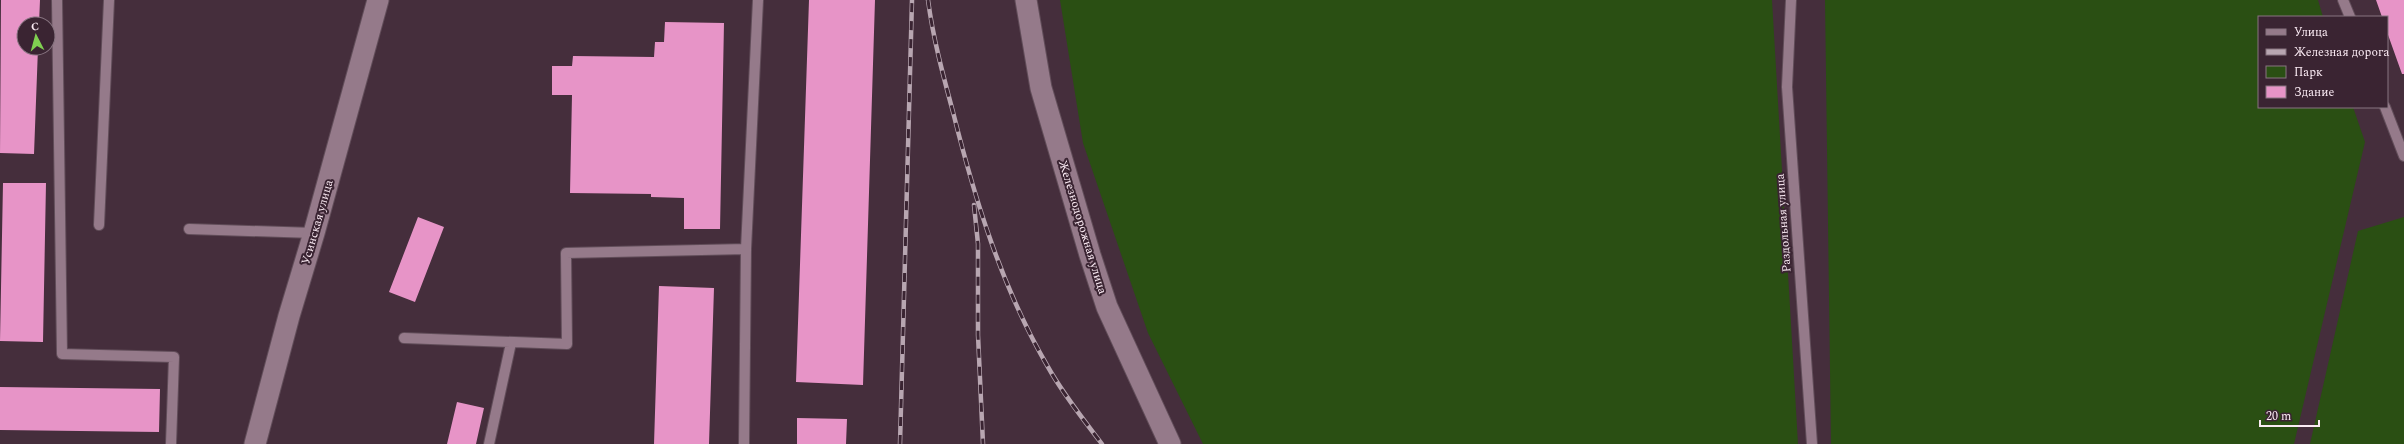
<svg xmlns="http://www.w3.org/2000/svg" width="2404" height="444" font-family="Spectral,serif">
  <rect width="100%" height="100%" fill="#452e3c"/>
  <path fill="#2a4f13" d="M1060 0H1772L1798 444H1203L1148 333 1083 143Z
    M1825 0H2318L2323 17H2259V107H2353L2365 142 2294 444H1831Z
    M2404 217V444H2310L2358 231Z"/>
  <path fill="#e794c7" d="M1 0H40L39 24H24V48H38L34 154 0 153Z
    M809 0H875L863 385 796 382Z
    M2376 0H2404V74H2402L2387 32V17H2382Z
    M665 22 724 23 720 229H684V198L651 197V194L570 193 572 95H552V66H572L573 56 654 57 655 42H664Z
    M3 183H46L43 342 0 341Z
    M418 217 444 227 415 302 389 292Z
    M659 286 714 288 709 444H654Z
    M0 387 160 389 159 432 0 430Z
    M457 402 484 408 476 444H447Z
    M797 418 847 419 846 444H797Z"/>
  <g fill="none" stroke-linecap="round" stroke-linejoin="round">
    <defs>
      <path id="lane" d="M57 0 62 354 174 357 171 444
        M1791 0 1787 87 1812 444
        M2343 0 2350 17
        M2385 107 2404 156
        M99 225 109 0
        M189 229 314 233
        M404 338 567 344 566 253 746 249
        M489 444 511 343
        M744 444 746 249 758 0"/>
      <path id="street" d="M1026 0 1041 88 1090 255 1107 307 1170 444
        M255 444 289 316 314 233 378 0"/>
    </defs>
    <use href="#lane" stroke="#614d59" stroke-width="12"/>
    <use href="#street" stroke="#614d59" stroke-width="23"/>
    <use href="#lane" stroke="#957a8a" stroke-width="10"/>
    <use href="#street" stroke="#957a8a" stroke-width="21"/>
    <defs>
      <path id="rail" d="M928 0C933 38 943 75 953 112 975 200 1002 288 1048 367 1063 394 1083 419 1102 444
        M974 205 978 244V335L983 444
        M900 444 912 0"/>
    </defs>
    <use href="#rail" stroke="#b8a6b1" stroke-width="4.5"/>
    <use href="#rail" stroke="#3a2432" stroke-width="3" stroke-dasharray="9" stroke-linecap="butt"/>
  </g>
  <g text-anchor="middle" stroke-width="4" stroke-linejoin="round" paint-order="stroke">
    <g font-size="12" fill="#fbebf4" stroke="#3a2432">
      <text transform="translate(317 222) rotate(-74)" y="4">Усинская улица</text>
      <text transform="translate(1783 223) rotate(-94)" y="4">Раздольная улица</text>
      <text transform="translate(1083 227) rotate(73)" y="4">Железнодорожная улица</text>
    </g>
  </g>
  <rect x="2258" y="16" width="130" height="92" fill="#3a2432" stroke="#877480"/>
  <rect x="2266" y="29" width="20" height="6" fill="#957a8a" stroke="#877480"/>
  <text x="2294" y="36" font-size="12" fill="#fbebf4">Улица</text>
  <rect x="2266" y="49" width="20" height="6" fill="#b8a6b1" stroke="#877480"/>
  <text x="2294" y="56" font-size="12" fill="#fbebf4">Железная дорога</text>
  <rect x="2266" y="66" width="20" height="12" fill="#2a4f13" stroke="#877480"/>
  <text x="2294" y="76" font-size="12" fill="#fbebf4">Парк</text>
  <rect x="2266" y="86" width="20" height="12" fill="#e794c7" stroke="#877480"/>
  <text x="2294" y="96" font-size="12" fill="#fbebf4">Здание</text>
  <g transform="translate(36 36) rotate(354)"><circle r="19" fill="#3a2432" stroke="#877480"/>
  <path d="M0-3L7 15L0 10L-7 15Z" fill="#80d051"/>
  <text y="-6" font-size="11" font-weight="bold" text-anchor="middle" fill="#fbebf4">С</text>
  </g>
  <path d="M2260 420v6h59v-6" fill="none" stroke="#fbebf4" stroke-width="2"/>
  <text x="2266" y="420" font-size="12" fill="#fbebf4" stroke="#3a2432" stroke-width="3" paint-order="stroke">20 m</text>
</svg>
